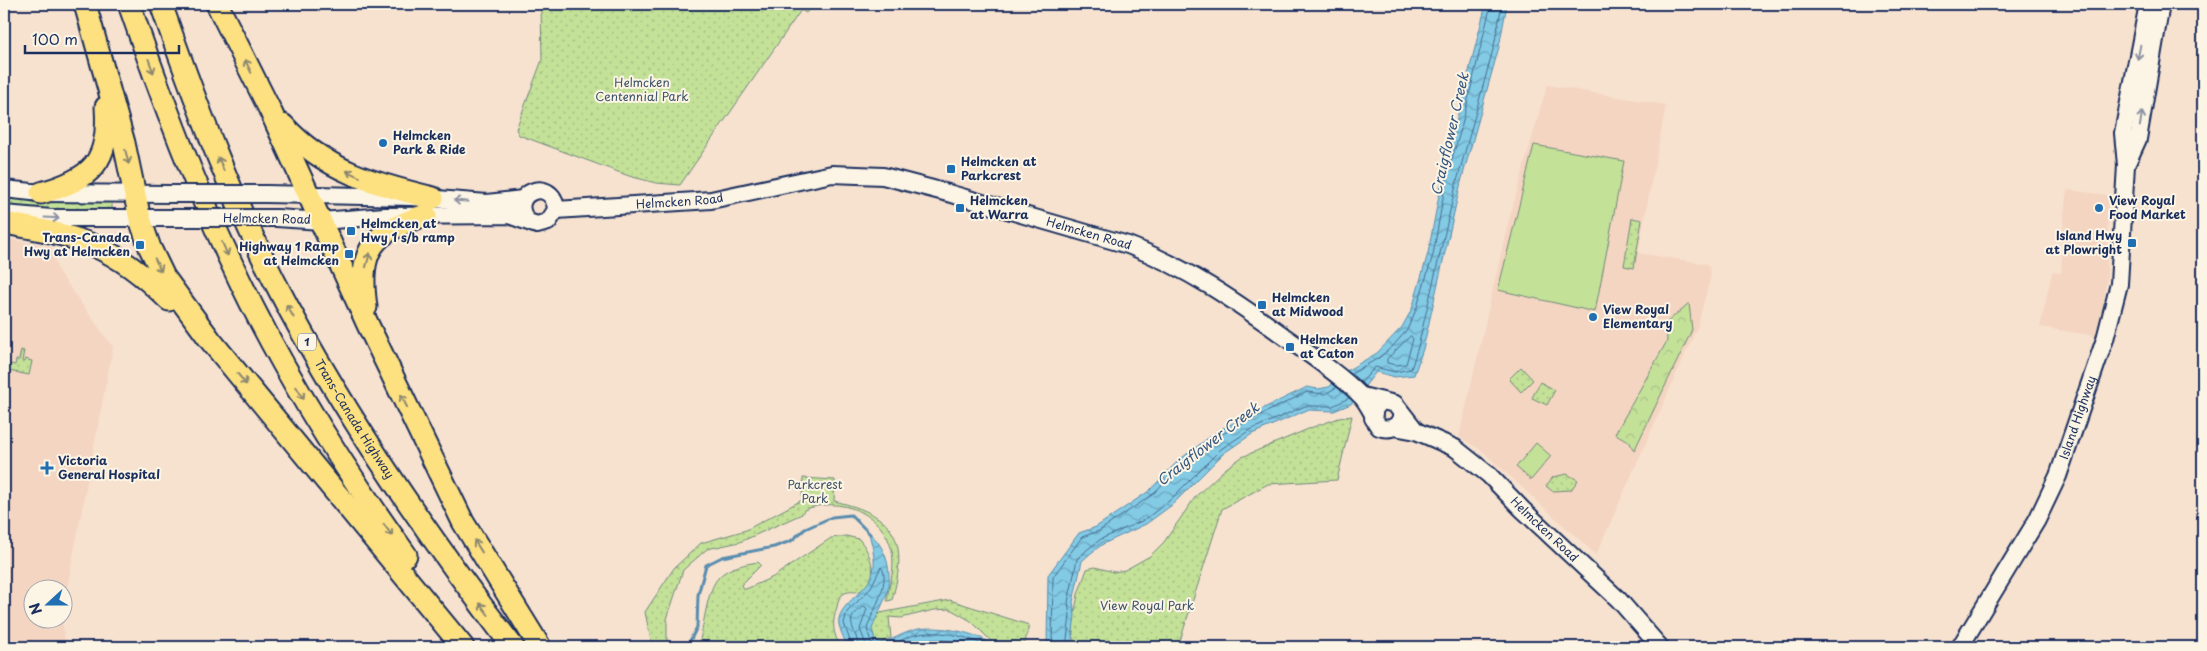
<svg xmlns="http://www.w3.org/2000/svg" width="2207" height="651" font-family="'Playpen Sans',sans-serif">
  <defs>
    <pattern id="forest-crowns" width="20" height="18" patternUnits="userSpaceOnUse" patternTransform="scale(1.25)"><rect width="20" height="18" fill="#c4e198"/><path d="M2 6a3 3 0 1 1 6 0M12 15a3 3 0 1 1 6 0" fill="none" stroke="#a8c185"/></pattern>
    <pattern id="park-dots" width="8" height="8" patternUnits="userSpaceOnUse" patternTransform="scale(1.25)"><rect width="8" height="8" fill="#c4e198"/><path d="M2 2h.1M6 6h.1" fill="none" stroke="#a8c185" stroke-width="1.8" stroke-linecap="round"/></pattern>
    <pattern id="water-waves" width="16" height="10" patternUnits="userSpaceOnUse" patternTransform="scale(1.25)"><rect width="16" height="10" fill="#83cae4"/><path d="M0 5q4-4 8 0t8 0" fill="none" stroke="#6aa4bc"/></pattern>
  </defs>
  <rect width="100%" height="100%" fill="#f7e2d0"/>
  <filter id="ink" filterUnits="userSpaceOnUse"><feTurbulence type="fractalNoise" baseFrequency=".02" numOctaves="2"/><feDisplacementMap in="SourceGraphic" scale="10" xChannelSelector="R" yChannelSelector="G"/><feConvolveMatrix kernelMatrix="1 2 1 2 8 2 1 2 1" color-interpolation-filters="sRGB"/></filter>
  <g filter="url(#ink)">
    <path fill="#f4d5c1" d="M1547 85 1666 105 1638 253 1708 264 1711 275 1697 328 1596 555 1481 450 1459 437 1508 223Z
      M2067 190 2108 195 2107 278 2102 312 2095 336 2040 327 2052 272 2061 273 2064 214Z
      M4 238 51 247 58 271 113 347 63 609 62 588H32V618L62 619 66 647H4Z"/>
    <path fill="#c4e198" stroke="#70887b" d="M1534 145 1624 161 1595 312 1498 290Z
      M1536 443 1551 456 1531 480 1516 467Z"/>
    <path fill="url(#forest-crowns)" stroke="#70887b" d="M1689 303 1692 330 1634 451 1629 441 1615 434 1667 341 1666 323Z"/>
    <path fill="url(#park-dots)" stroke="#70887b" d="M541 4H814L806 13 801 10 680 185 656 183 629 176 519 135 516 129 542 60Z
      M4 196 112 201V211L71 212 4 207Z
      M1632 218 1642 220 1634 268 1624 266Z
      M21 350 24 351 22 361 25 362V359L32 361 29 375 4 370V363L15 365 16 360H19Z
      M1521 367 1533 380 1521 392 1509 379Z
      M1540 382 1555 390 1547 405 1532 398Z
      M1352 416 1337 480 1268 484 1222 509 1178 647H1074L1073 622 1078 594 1087 569 1095 567 1114 572 1125 570 1150 556 1164 542 1196 496 1225 469 1242 457 1313 427 1339 418Z
      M1567 474 1578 480 1571 490 1552 491 1546 486 1553 477Z
      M803 478 835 480 834 501C896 515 909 540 892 600L887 601V598C890 582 895 569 892 552 885 513 839 495 804 510L802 514 740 542 707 549 683 570 667 619V647H650L652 645 645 612 674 568 701 543 746 530 802 500Z
      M846 536 859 539C869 551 873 563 873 578 857 602 853 585 841 596 838 599 838 603 837 607 832 622 832 633 841 647H698C704 629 706 590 719 577 728 567 746 564 758 562L761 565 741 585 743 589H746L773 577 831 538Z
      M950 600 1029 625 1024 647H997L971 621 950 609 934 610 901 618 889 617 891 638 880 643 862 633 868 623 880 613Z"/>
    <path fill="url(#water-waves)" stroke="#598cae" d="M1486 4H1507L1499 47 1461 182 1423 349 1414 375 1395 377 1376 372 1351 404 1334 411 1307 410 1252 434 1224 453 1172 505 1146 524 1103 544 1091 553 1082 561 1073 602 1075 615 1071 647H1047L1048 575 1079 533 1096 527 1149 491 1179 460 1219 430 1307 387 1318 389 1329 387 1348 370 1377 353 1402 327 1412 309 1428 253 1443 174Z
      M869 533C886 546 893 572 887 593 883 605 876 617 872 629L875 640 882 643C892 640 901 634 911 631 932 623 979 632 996 647H847C845 640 841 633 839 625 835 606 866 593 872 575 877 561 872 546 869 533Z"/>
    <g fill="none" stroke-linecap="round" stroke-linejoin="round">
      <path stroke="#456d94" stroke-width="1" d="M1411 336 1413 339 1406 364 1396 365 1387 363V359Z
        M1351 374 1380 357 1393 346 1407 330 1416 310 1433 255 1447 175 1461 129 1491 4
        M1361 383 1375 367 1395 372 1411 369 1418 347 1457 181 1494 46 1502 4
        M852 647 844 623 847 612 870 589 881 567C892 580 871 614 867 629L871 642 879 647
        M858 647C857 626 840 621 865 606L867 609 860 629 867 647
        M886 647C896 644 905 637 915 635 938 629 968 636 988 647
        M903 647C926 636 947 639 971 647
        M1052 647 1053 577 1082 537 1099 531 1152 495 1182 464 1222 434 1307 392 1325 394 1337 387
        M1066 647 1070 616 1068 602 1072 584 1077 559 1088 549 1101 539 1144 520 1169 501 1221 449 1250 430 1305 406H1333L1349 398"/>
      <path stroke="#598cae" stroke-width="3" d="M687 647 697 627 698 595 706 565 722 557 774 547 791 541 805 529 832 517 851 515 870 534"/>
      <defs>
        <g id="secondary">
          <path d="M2127 163 2138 139 2161 4"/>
          <path d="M4 189 41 193 171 194"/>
          <path d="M266 194 412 197 487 203 523 199"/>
          <path id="s1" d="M556 210 711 200 832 174 883 176 948 193 1128 245C1187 268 1234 300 1285 337 1310 355 1338 373 1360 395 1366 400 1369 408 1373 414"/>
          <path d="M4 214 51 218H181"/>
          <path d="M277 218 321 221 385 216 509 215 537 225 548 222 556 210C554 174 504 193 528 222"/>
          <path d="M1362 396 1395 404 1416 431"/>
          <path d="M1378 405 1375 408 1373 418 1379 427C1387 430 1396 429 1400 420"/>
          <path id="s2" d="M1394 427 1416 431 1455 448 1489 475 1522 509 1619 600 1660 647"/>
          <path id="s3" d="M1960 647 2037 520 2058 476 2105 339 2119 284 2126 165 2123 133 2148 4"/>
        </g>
        <g id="motorway">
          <path d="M85 4 124 143 140 219 150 248 164 277 211 341 463 647"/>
          <path d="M129 4C159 91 191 177 230 260 278 364 339 462 406 555"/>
          <path id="s4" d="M161 4C197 107 236 211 288 307 353 428 430 539 513 647"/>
          <path d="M217 4 270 110 368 325 463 522 540 647"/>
          <path d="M283 125C325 171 375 184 433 198"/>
          <path d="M41 193C92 179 110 162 106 107"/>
          <path d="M4 223C79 236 114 245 169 300"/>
          <path d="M366 307C358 248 372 233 426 215"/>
        </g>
      </defs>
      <use href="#secondary" stroke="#1b2f5e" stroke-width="20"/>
      <use href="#motorway" stroke="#1b2f5e" stroke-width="25"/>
      <use href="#secondary" stroke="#fcf5e5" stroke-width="16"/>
      <use href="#motorway" stroke="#fde080" stroke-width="21"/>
      <defs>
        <path id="secondary-bridge" d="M171 194H266
          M181 218H277"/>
      </defs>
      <use href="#secondary-bridge" stroke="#1b2f5e" stroke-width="20" stroke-linecap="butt"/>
      <use href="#secondary-bridge" stroke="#fcf5e5" stroke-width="16"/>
    </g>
    <defs><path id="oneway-shaft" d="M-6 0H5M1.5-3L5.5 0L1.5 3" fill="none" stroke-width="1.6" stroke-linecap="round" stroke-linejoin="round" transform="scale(1.25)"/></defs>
    <g stroke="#8c92a2">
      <use href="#oneway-shaft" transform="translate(2139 52) rotate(101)"/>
      <use href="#oneway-shaft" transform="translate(2141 119) rotate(-81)"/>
      <use href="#oneway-shaft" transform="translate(461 201) rotate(-175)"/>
      <use href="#oneway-shaft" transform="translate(52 218) rotate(3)"/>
    </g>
    <g stroke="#8c886f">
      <use href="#oneway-shaft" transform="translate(151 66) rotate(70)"/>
      <use href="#oneway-shaft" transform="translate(248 66) rotate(-116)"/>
      <use href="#oneway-shaft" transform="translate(127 157) rotate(76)"/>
      <use href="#oneway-shaft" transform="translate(221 164) rotate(-112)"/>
      <use href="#oneway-shaft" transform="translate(353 174) rotate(-155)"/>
      <use href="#oneway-shaft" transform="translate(225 249) rotate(66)"/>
      <use href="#oneway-shaft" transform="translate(368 260) rotate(-74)"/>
      <use href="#oneway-shaft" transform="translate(158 265) rotate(63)"/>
      <use href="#oneway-shaft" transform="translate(290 311) rotate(-119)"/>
      <use href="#oneway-shaft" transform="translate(242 379) rotate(50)"/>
      <use href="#oneway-shaft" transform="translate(300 393) rotate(59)"/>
      <use href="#oneway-shaft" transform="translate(404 401) rotate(-116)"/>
      <use href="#oneway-shaft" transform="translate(388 530) rotate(54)"/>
      <use href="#oneway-shaft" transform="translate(478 546) rotate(-122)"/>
      <use href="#oneway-shaft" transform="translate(484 609) rotate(-127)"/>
    </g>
  </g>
  <g fill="#1f6fb2" stroke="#fcf5e5" stroke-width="2">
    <circle cx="383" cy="143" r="5"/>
    <rect x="946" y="164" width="10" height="10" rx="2.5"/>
    <rect x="955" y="203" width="10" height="10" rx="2.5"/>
    <circle cx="2099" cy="208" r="5"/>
    <rect x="346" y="226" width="10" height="10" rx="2.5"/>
    <rect x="2127" y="238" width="10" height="10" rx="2.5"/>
    <rect x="135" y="240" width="10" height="10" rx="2.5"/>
    <rect x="344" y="249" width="10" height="10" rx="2.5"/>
    <rect x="1257" y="300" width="10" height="10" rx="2.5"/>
    <circle cx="1593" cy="317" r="5"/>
    <rect x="1285" y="342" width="10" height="10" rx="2.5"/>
    <path d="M44.5 460.5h5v5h5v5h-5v5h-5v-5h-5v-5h5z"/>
  </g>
  <g text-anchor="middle" stroke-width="4" stroke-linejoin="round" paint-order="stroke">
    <rect fill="#fcf5e5" stroke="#5e6a86" stroke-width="1" x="298" y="333.5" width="18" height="17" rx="4"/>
    <g font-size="11" font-weight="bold" fill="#1b2f5e">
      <text x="307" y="346">1</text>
    </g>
    <g font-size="12" fill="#3d536a" stroke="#fcf5e5">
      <text x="642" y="87">Helmcken<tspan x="642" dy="14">Centennial Park</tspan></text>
      <text x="815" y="489">Parkcrest<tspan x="815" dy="14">Park</tspan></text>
      <text x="1147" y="610">View Royal Park</text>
    </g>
    <g font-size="12" font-weight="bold" fill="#1b2f5e" stroke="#fcf5e5" text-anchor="start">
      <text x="393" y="140">Helmcken<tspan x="393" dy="14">Park &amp; Ride</tspan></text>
      <text x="961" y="166">Helmcken at<tspan x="961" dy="14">Parkcrest</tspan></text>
      <text x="970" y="205">Helmcken<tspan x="970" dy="14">at Warra</tspan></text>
      <text x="2109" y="205">View Royal<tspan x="2109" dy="14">Food Market</tspan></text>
      <text x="361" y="228">Helmcken at<tspan x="361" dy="14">Hwy 1 s/b ramp</tspan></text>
      <text x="2122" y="240" text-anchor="end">Island Hwy<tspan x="2122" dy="14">at Plowright</tspan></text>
      <text x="130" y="242" text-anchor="end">Trans-Canada<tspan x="130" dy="14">Hwy at Helmcken</tspan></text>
      <text x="339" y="251" text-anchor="end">Highway 1 Ramp<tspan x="339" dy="14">at Helmcken</tspan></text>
      <text x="1272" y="302">Helmcken<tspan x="1272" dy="14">at Midwood</tspan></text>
      <text x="1603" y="314">View Royal<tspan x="1603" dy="14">Elementary</tspan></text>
      <text x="1300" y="344">Helmcken<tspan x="1300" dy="14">at Caton</tspan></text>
      <text x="58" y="465">Victoria<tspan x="58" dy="14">General Hospital</tspan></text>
    </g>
    <g font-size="12" fill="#1b2f5e" stroke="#fcf5e5">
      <text dy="4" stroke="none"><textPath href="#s1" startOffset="124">Helmcken Road</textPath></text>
      <text transform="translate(267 219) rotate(1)" y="4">Helmcken Road</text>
      <text dy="4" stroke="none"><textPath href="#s1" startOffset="544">Helmcken Road</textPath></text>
      <text dy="4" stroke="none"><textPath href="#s3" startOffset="259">Island Highway</textPath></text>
      <text dy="4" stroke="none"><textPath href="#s4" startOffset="459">Trans-Canada Highway</textPath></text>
      <text dy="4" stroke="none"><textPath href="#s2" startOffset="186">Helmcken Road</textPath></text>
    </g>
    <g font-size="14" font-style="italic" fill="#355680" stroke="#fcf5e5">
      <text transform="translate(1450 134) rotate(-77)" y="5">Craigflower Creek</text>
      <text transform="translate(1208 444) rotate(-38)" y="5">Craigflower Creek</text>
    </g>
  </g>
  <rect width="2207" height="651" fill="none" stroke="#fcf5e5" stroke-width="20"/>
  <rect x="10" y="10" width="2187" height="631" fill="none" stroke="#1b2f5e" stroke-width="2" filter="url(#ink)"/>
  <g transform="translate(48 604) rotate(249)"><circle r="24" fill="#fcf5e5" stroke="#a2a6af"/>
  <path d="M0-4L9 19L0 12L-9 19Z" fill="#1f6fb2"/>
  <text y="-8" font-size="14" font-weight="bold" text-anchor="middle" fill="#1b2f5e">N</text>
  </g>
  <path d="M25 45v8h154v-8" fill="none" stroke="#1b2f5e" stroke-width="2.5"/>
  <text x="32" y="45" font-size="15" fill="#1b2f5e" stroke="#fcf5e5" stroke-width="4" paint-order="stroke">100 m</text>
</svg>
